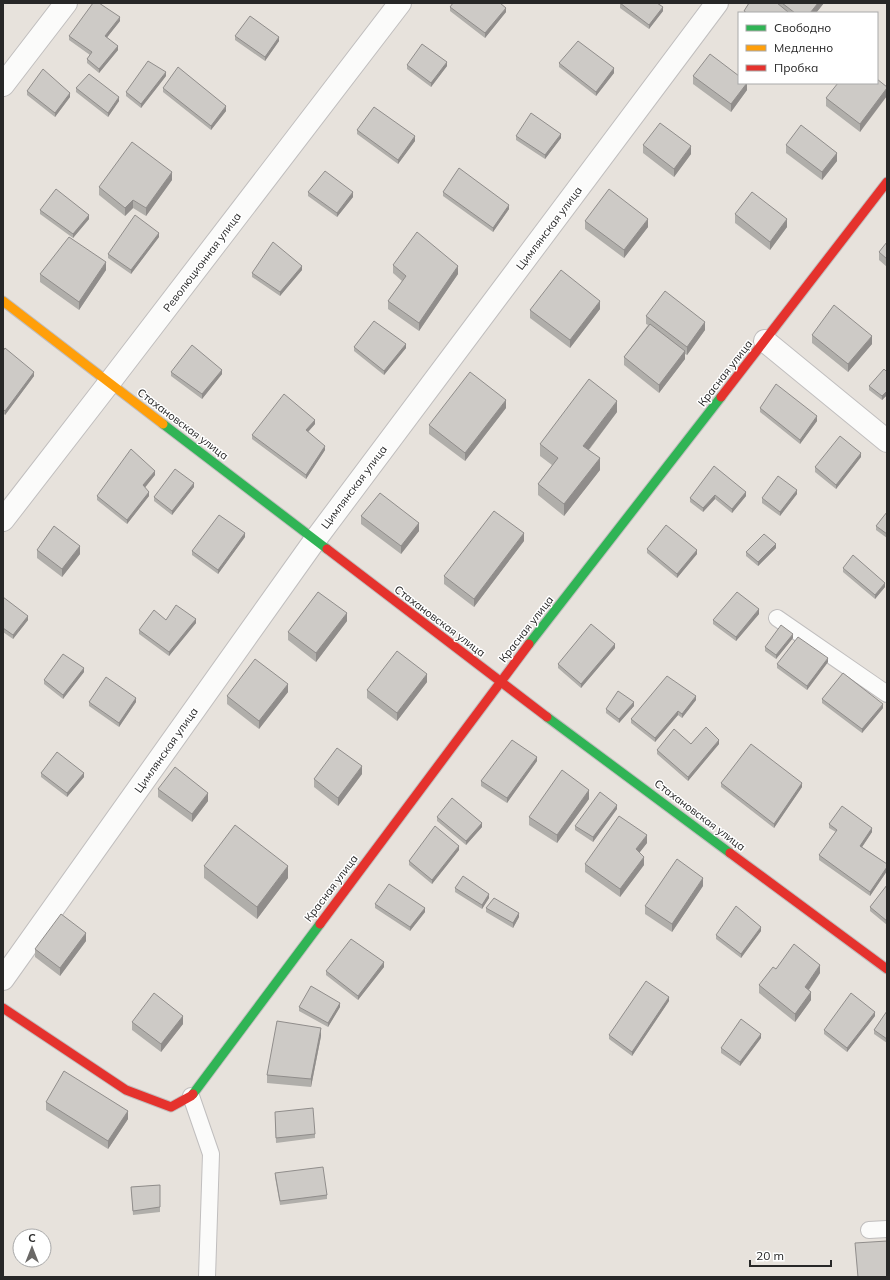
<svg xmlns="http://www.w3.org/2000/svg" width="890" height="1280" font-family="Mulish,sans-serif">
  <rect width="100%" height="100%" fill="#e7e2dc"/>
  <g fill="none" stroke-linecap="round" stroke-linejoin="round">
    <defs>
      <path id="lane" d="M777 618 887 694
        M191 1096 211 1154 207 1277
        M869 1230 887 1229"/>
      <path id="street" d="M3 85 66 3
        M765 341 887 441
        M3 520 109 383 400 3
        M3 979 315 540 717 3"/>
      <path id="fast" d="M163 424 327 549
        M529 644 721 397
        M547 717 730 853
        M193 1094 320 924"/>
      <path id="slow" d="M3 301 163 424"/>
      <path id="jam" d="M721 397 887 182
        M327 549 547 717
        M730 853 887 969
        M320 924 529 644
        M3 1008 126 1090 171 1107 191 1096 193 1094"/>
    </defs>
    <use href="#lane" stroke="#c0bebe" stroke-width="18"/>
    <use href="#street" stroke="#c0bebe" stroke-width="24"/>
    <use href="#fast" stroke="#c0bebe" stroke-width="11"/>
    <use href="#slow" stroke="#c0bebe" stroke-width="11"/>
    <use href="#jam" stroke="#c0bebe" stroke-width="11"/>
    <use href="#lane" stroke="#fbfbfa" stroke-width="16"/>
    <use href="#street" stroke="#fbfbfa" stroke-width="22"/>
    <use href="#fast" stroke="#30b455" stroke-width="9"/>
    <use href="#slow" stroke="#ff9f0a" stroke-width="9"/>
    <use href="#jam" stroke="#e5322d" stroke-width="9"/>
  </g>
  <path fill="#b0aeaa" d="M620 3 663 11 649 29 620 8Z
    M749 3H824L816 13H744V11Z
    M450 7 506 12 485 38 450 11Z
    M120 21 107 37 118 50 99 73 87 63V59L90 55 69 40V36Z
    M235 36 279 41 265 61 235 40Z
    M559 63 614 73 596 96 559 67Z
    M407 65 447 66 431 87 407 69Z
    M166 76 141 108 126 96V92Z
    M693 76 747 83V90L731 112 693 84Z
    M887 87 860 132 826 106V98Z
    M76 88 119 101 108 117 76 92Z
    M163 88 226 111 211 130 163 92Z
    M27 91 70 97 55 117 27 95Z
    M357 130 415 141 398 164 357 134Z
    M516 136 561 138 545 159 516 140Z
    M643 145 691 154 674 177 643 153Z
    M786 145 837 161 822 180 786 153Z
    M172 180 146 216 133 208 125 216 99 195V187Z
    M308 192 353 197 337 217 308 196Z
    M443 192 509 209 493 232 443 196Z
    M40 210 89 219 73 238 40 214Z
    M735 214 787 227 770 250 735 223Z
    M585 221 648 227 624 258 585 229Z
    M159 237 131 274 108 258V254Z
    M887 242V267L879 260V252Z
    M393 265 458 274 419 331 388 309V301L402 281 393 273Z
    M106 270 79 310 40 282V274Z
    M302 270 280 296 252 277V273Z
    M600 309 570 348 530 318V310Z
    M646 316 705 330 687 355 685 354V359L659 393 624 365V357L648 325 646 324Z
    M812 335 872 344 848 372 812 343Z
    M354 347 406 348 384 375 354 351Z
    M3 351 34 376 5 415 3 413Z
    M171 372 222 374 202 399 171 376Z
    M887 372V395L882 400 869 390V386Z
    M506 408 465 461 429 434V425Z
    M760 408 817 421 800 444 760 412Z
    M617 412 589 450 600 470 564 516 538 495V484L552 465 540 456V444Z
    M315 424 308 432 325 450 306 479 252 439V435Z
    M861 457 836 489 815 472V467Z
    M155 475 145 487 149 496 127 524 97 500V496Z
    M194 487 172 515 154 501V497Z
    M746 492V496L732 513 715 499 703 512 690 502V498Z
    M797 494 780 516 762 503V498Z
    M887 512V538L876 530V526Z
    M361 516 419 531 401 554 361 524Z
    M245 537 218 574 192 555V551Z
    M524 541 474 607 444 584V576Z
    M776 548 758 566 746 556V552Z
    M647 549 697 554 677 578 647 553Z
    M37 550 80 554 62 577 37 558Z
    M843 568 885 587 875 599 843 572Z
    M3 597 28 620 13 639 3 632Z
    M759 614 736 641 713 624V620Z
    M166 620 196 623 169 656 139 634V630Z
    M347 621 316 662 288 640V632Z
    M793 638 776 659 765 651V647Z
    M615 648 581 688 558 668V664Z
    M828 662 807 690 777 668V664Z
    M84 672 63 699 44 684V680Z
    M427 682 397 721 367 698V690Z
    M288 692 259 729 227 704V696Z
    M822 699 883 708 862 733 822 703Z
    M696 700 682 718 678 715 655 742 631 723V719Z
    M89 702H136L119 727 89 706Z
    M634 706 619 723 606 713V709Z
    M719 744 688 781 657 754V750Z
    M537 761 507 803 481 786V781Z
    M41 773 84 777 67 797 41 777Z
    M362 774 338 806 314 787V779Z
    M721 783 802 787 774 828 721 787Z
    M158 789 208 801 192 822 158 797Z
    M589 799 557 843 529 825V817Z
    M617 809 593 842 575 830V826Z
    M437 817 482 827 466 845 437 821Z
    M829 824 872 832 862 847 887 864V871L870 896 819 860V855L836 832 829 828Z
    M647 843 639 853 644 865 620 897 585 872V864Z
    M459 850 432 884 409 865V861Z
    M204 866 288 878 257 919 204 878Z
    M887 885V925L870 911V907Z
    M703 886 672 932 645 914V906Z
    M455 888 489 898 482 909 455 892Z
    M375 904 425 912 410 931 375 908Z
    M486 908 519 917 513 928 486 912Z
    M761 931 741 958 716 939V935Z
    M86 941 60 976 35 957V949Z
    M384 967 358 1000 326 975V971Z
    M776 969 820 973 809 990 811 1000 795 1022 759 993V985Z
    M669 1001 632 1056 609 1039V1035Z
    M299 1007H340L328 1027 299 1011Z
    M887 1011V1043L874 1034V1030Z
    M875 1016 847 1052 824 1034V1030Z
    M132 1022 183 1024 161 1052 132 1030Z
    M321 1036 311 1087 267 1083V1075Z
    M761 1038 740 1066 721 1053V1048Z
    M46 1102 128 1119 108 1149 46 1110Z
    M275 1116 315 1134V1138L276 1143Z
    M275 1173 327 1195V1199L280 1205 275 1177Z
    M160 1185V1212L133 1215 131 1187Z"/>
  <path fill="#908d8b" d="M818 3H824L816 13H810Z
    M663 7V11L649 29V25Z
    M506 8V12L485 38V33Z
    M120 17V21L105 40V36Z
    M279 37V41L265 61V57Z
    M118 46V50L99 73V69Z
    M447 62V66L431 87V83Z
    M614 68V73L596 96V92Z
    M166 72V76L141 108V104Z
    M747 83V90L731 112V104Z
    M887 88V96L860 132V124Z
    M70 93V97L55 117V113Z
    M119 97V101L108 117V113Z
    M226 106V111L211 130V126Z
    M561 134V138L545 159V155Z
    M415 136V141L398 164V160Z
    M691 146V154L674 177V169Z
    M837 153V161L822 180V172Z
    M172 172V180L146 216V208Z
    M353 192V197L337 217V213Z
    M133 200V208L125 216V208Z
    M509 205V209L493 232V228Z
    M89 215V219L73 238V234Z
    M648 219V227L624 258V250Z
    M787 219V227L770 250V242Z
    M159 233V237L131 274V270Z
    M106 262V270L79 310V302Z
    M302 266V270L280 296V292Z
    M458 266V274L419 331V323Z
    M600 301V309L570 348V340Z
    M705 322V330L687 355V347Z
    M872 336V344L848 372V364Z
    M406 344V348L384 375V371Z
    M685 351V359L659 393V385Z
    M222 370V374L202 399V394Z
    M34 372V376L5 415V411Z
    M887 391V395L882 400V396Z
    M506 400V408L465 461V453Z
    M617 401V412L583 457V446Z
    M817 416V421L800 444V440Z
    M315 420V424L306 434V430Z
    M325 446V450L306 479V475Z
    M861 453V457L836 489V485Z
    M600 458V470L564 516V504Z
    M155 471V475L143 490V485Z
    M194 483V487L172 515V511Z
    M797 490V494L780 516V512Z
    M149 492V496L127 524V520Z
    M746 492V496L732 513V509Z
    M715 495V499L703 512V508Z
    M419 523V531L401 554V546Z
    M245 533V537L218 574V570Z
    M524 533V541L474 607V599Z
    M776 544V548L758 566V562Z
    M80 546V554L62 577V569Z
    M697 550V554L677 578V574Z
    M885 583V587L875 599V595Z
    M759 609V614L736 641V637Z
    M347 613V621L316 662V653Z
    M28 616V620L13 639V635Z
    M196 619V623L169 656V652Z
    M793 634V638L776 659V655Z
    M615 644V648L581 688V684Z
    M828 658V662L807 690V686Z
    M84 668V672L63 699V695Z
    M427 674V682L397 721V713Z
    M288 684V692L259 729V721Z
    M696 696V700L682 718V714Z
    M136 698V702L119 727V723Z
    M634 702V706L619 723V719Z
    M883 704V708L862 733V729Z
    M678 711V715L655 742V738Z
    M719 740V744L688 781V777Z
    M537 757V761L507 803V798Z
    M362 766V774L338 806V798Z
    M84 773V777L67 797V793Z
    M802 783V787L774 828V824Z
    M589 790V799L557 843V835Z
    M208 793V801L192 822V814Z
    M617 805V809L593 842V837Z
    M482 823V827L466 845V841Z
    M872 828V832L860 850V846Z
    M647 835V843L636 857V849Z
    M459 846V850L432 884V880Z
    M644 857V865L620 897V889Z
    M288 866V878L257 919V907Z
    M887 867V871L870 896V892Z
    M703 878V886L672 932V924Z
    M489 894V898L482 909V905Z
    M425 908V912L410 931V927Z
    M519 913V917L513 928V923Z
    M761 927V931L741 958V954Z
    M86 933V941L60 976V968Z
    M384 962V967L358 1000V996Z
    M820 965V973L805 995V987Z
    M811 992V1000L795 1022V1014Z
    M669 997V1001L632 1056V1052Z
    M340 1003V1007L328 1027V1023Z
    M875 1012V1016L847 1052V1048Z
    M183 1016V1024L161 1052V1044Z
    M321 1028V1036L311 1087V1079Z
    M761 1034V1038L740 1066V1062Z
    M128 1111V1119L108 1149V1141Z"/>
  <path fill="#cdcac6" stroke="#908d8b" d="M93 3H99L120 17 105 36 118 46 99 69 87 59 92 52 69 36Z
    M453 3H500L506 8 485 33 450 7Z
    M620 3H657L663 7 649 25Z
    M749 3H777L788 12 787 13H747L744 11Z
    M782 3H818L810 13H795Z
    M250 16 279 37 265 57 235 36Z
    M578 41 614 68 596 92 559 63Z
    M422 44 447 62 431 83 407 65Z
    M710 54 739 76V83H747L731 104 693 76Z
    M148 61 166 72 141 104 126 92Z
    M178 67 226 106 211 126 163 88Z
    M43 69 70 93 55 113 27 91Z
    M89 74 119 97 108 113 76 88Z
    M877 79 887 87V88L860 124 826 98 838 83H877Z
    M374 107 415 136 398 160 357 130Z
    M531 113 561 134 545 155 516 136Z
    M660 123 691 146 674 169 643 145Z
    M801 125 837 153 822 172 786 145Z
    M132 142 172 172 146 208 133 200 125 208 99 187Z
    M459 168 509 205 493 228 443 192Z
    M325 171 353 192 337 213 308 192Z
    M56 189 89 215 73 234 40 210Z
    M609 189 648 219 624 250 585 221Z
    M752 192 787 219 770 242 735 214Z
    M135 215 159 233 131 270 108 254Z
    M417 232 458 266 419 323 388 301 406 276 393 265Z
    M69 237 106 262 79 302 40 274Z
    M273 242 302 266 280 292 252 273Z
    M887 242V259L879 252Z
    M561 270 600 301 570 340 530 310Z
    M665 291 705 322 687 347 646 316Z
    M834 305 872 336 848 364 812 335Z
    M374 321 406 344 384 371 354 347Z
    M650 324 685 351 659 385 624 357Z
    M192 345 222 370 202 394 171 372Z
    M5 348 34 372 5 411 3 409V351Z
    M884 369 887 372V391L882 396 869 386Z
    M470 372 506 400 465 453 429 425Z
    M589 379 617 401 583 446 600 458 564 504 538 484 558 458 540 444Z
    M776 384 817 416 800 440 760 408Z
    M284 394 315 420 306 430 325 446 306 475 252 435Z
    M840 436 861 453 836 485 815 467Z
    M131 449 155 471 143 485 149 492 127 520 97 496Z
    M714 466 746 492 732 509 715 495 703 508 690 498Z
    M175 469 194 483 172 511 154 497Z
    M778 476 797 490 780 512 762 498Z
    M380 493 419 523 401 546 361 516Z
    M494 511 524 533 474 599 444 576Z
    M887 512V534L876 526Z
    M219 515 245 533 218 570 192 551Z
    M666 525 697 550 677 574 647 549Z
    M54 526 80 546 62 569 37 550Z
    M764 534 776 544 758 562 746 552Z
    M853 555 885 583 875 595 843 568Z
    M318 592 347 613 316 653 288 632Z
    M737 592 759 609 736 637 713 620Z
    M3 597 28 616 13 635 3 628Z
    M176 605 196 619 169 652 139 630 154 610 166 620Z
    M591 624 615 644 581 684 558 664Z
    M781 625 793 634 776 655 765 647Z
    M798 637 828 658 807 686 777 664Z
    M397 651 427 674 397 713 367 690Z
    M63 654 84 668 63 695 44 680Z
    M255 659 288 684 259 721 227 696Z
    M843 673 883 704 862 729 822 699Z
    M667 676 696 696 682 714 678 711 655 738 631 719Z
    M106 677 136 698 119 723 89 702Z
    M618 691 634 702 619 719 606 709Z
    M706 727 719 740 688 777 657 750 674 729 691 744Z
    M512 740 537 757 507 798 481 781Z
    M751 744 802 783 774 824 721 783Z
    M337 748 362 766 338 798 314 779Z
    M57 752 84 773 67 793 41 773Z
    M175 767 208 793 192 814 158 789Z
    M562 770 589 790 557 835 529 817Z
    M600 792 617 805 593 837 575 826Z
    M452 798 482 823 466 841 437 817Z
    M842 806 872 828 860 846 887 864V867L870 892 819 855 837 830 829 824Z
    M619 816 647 835 636 849 644 857 620 889 585 864Z
    M235 825 288 866 257 907 204 866Z
    M435 826 459 846 432 880 409 861Z
    M677 859 703 878 672 924 645 906Z
    M463 876 489 894 482 905 455 888Z
    M389 884 425 908 410 927 375 904Z
    M887 885V921L870 907Z
    M494 898 519 913 513 923 486 908Z
    M736 906 761 927 741 954 716 935Z
    M61 914 86 933 60 968 35 949Z
    M351 939 384 962 358 996 326 971Z
    M794 944 820 965 805 987 811 992 795 1014 759 985 773 967 776 969Z
    M646 981 669 997 632 1052 609 1035Z
    M311 986 340 1003 328 1023 299 1007Z
    M154 993 183 1016 161 1044 132 1022Z
    M851 993 875 1012 847 1048 824 1030Z
    M887 1011V1039L874 1030Z
    M741 1019 761 1034 740 1062 721 1048Z
    M277 1021 321 1028 311 1079 267 1075Z
    M64 1071 128 1111 108 1141 46 1102Z
    M313 1108 315 1134 276 1138 275 1112Z
    M323 1167 327 1195 280 1201 275 1173Z
    M160 1185V1207L133 1211 131 1187Z
    M887 1241V1277H858L855 1243Z"/>
  <g text-anchor="middle" stroke-width="3" stroke-linejoin="round" paint-order="stroke">
    <g font-size="11" fill="#272727" stroke="#fff">
      <text transform="translate(549 228) rotate(-53)" y="4">Цимлянская улица</text>
      <text transform="translate(202 262) rotate(-53)" y="4">Революционная улица</text>
      <text transform="translate(725 373) rotate(-52)" y="4">Красная улица</text>
      <text transform="translate(183 424) rotate(37)" y="4">Стахановская улица</text>
      <text transform="translate(354 487) rotate(-53)" y="4">Цимлянская улица</text>
      <text transform="translate(440 621) rotate(37)" y="4">Стахановская улица</text>
      <text transform="translate(526 629) rotate(-52)" y="4">Красная улица</text>
      <text transform="translate(166 750) rotate(-55)" y="4">Цимлянская улица</text>
      <text transform="translate(700 815) rotate(37)" y="4">Стахановская улица</text>
      <text transform="translate(331 888) rotate(-53)" y="4">Красная улица</text>
    </g>
  </g>
  <rect width="890" height="1280" fill="none" stroke="#272727" stroke-width="8"/>
  <rect x="738" y="12" width="140" height="72" fill="#ffffff" stroke="#a9a9a9"/>
  <rect x="746" y="25" width="20" height="6" fill="#30b455" stroke="#a9a9a9"/>
  <text x="774" y="32" font-size="12" fill="#272727">Свободно</text>
  <rect x="746" y="45" width="20" height="6" fill="#ff9f0a" stroke="#a9a9a9"/>
  <text x="774" y="52" font-size="12" fill="#272727">Медленно</text>
  <rect x="746" y="65" width="20" height="6" fill="#e5322d" stroke="#a9a9a9"/>
  <text x="774" y="72" font-size="12" fill="#272727">Пробка</text>
  <g transform="translate(32 1248)"><circle r="19" fill="#ffffff" stroke="#a9a9a9"/>
  <path d="M0-3L7 15L0 10L-7 15Z" fill="#6a6866"/>
  <text y="-6" font-size="11" font-weight="bold" text-anchor="middle" fill="#272727">С</text>
  </g>
  <path d="M750 1260v6h81v-6" fill="none" stroke="#272727" stroke-width="2"/>
  <text x="756" y="1260" font-size="12" fill="#272727" stroke="#ffffff" stroke-width="3" paint-order="stroke">20 m</text>
</svg>
